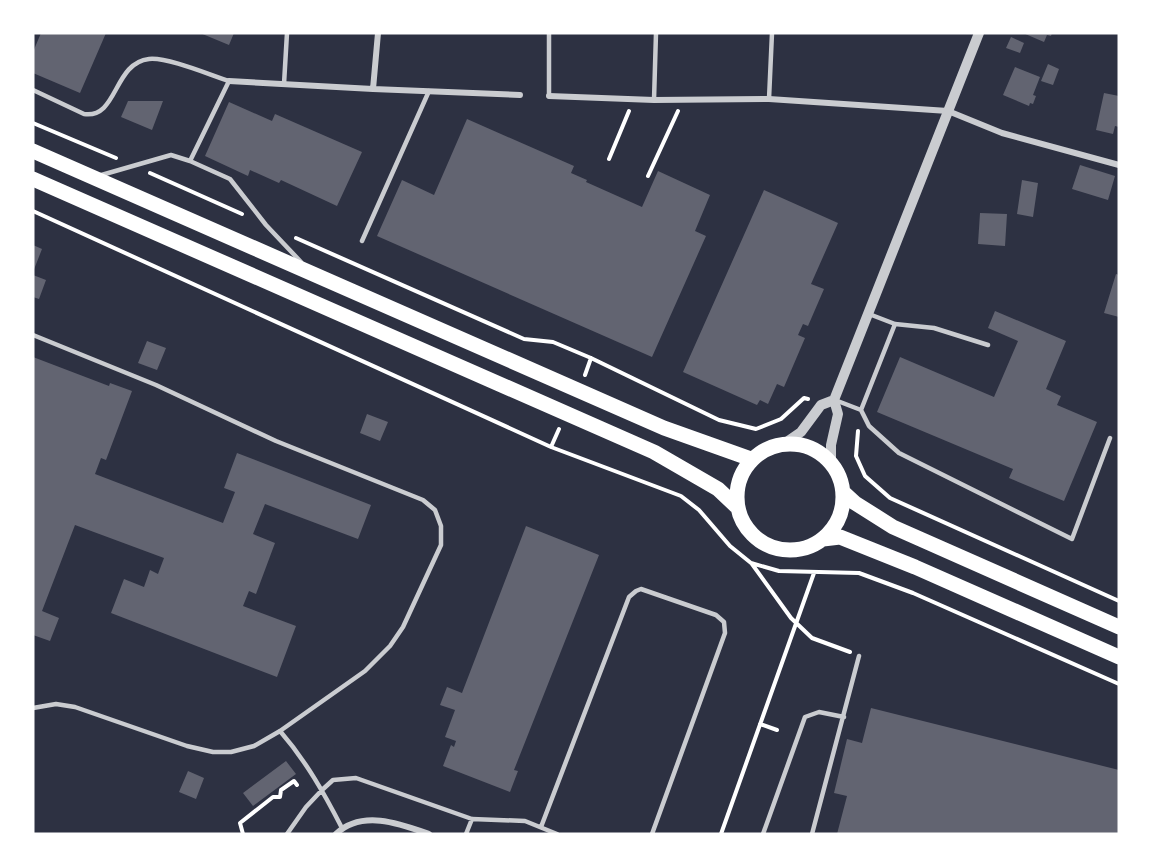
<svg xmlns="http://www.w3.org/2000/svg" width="1152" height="867" font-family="'Sofia Sans Condensed',sans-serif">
  <rect width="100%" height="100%" fill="#2d3142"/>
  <path fill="#626471" d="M41 33H106L80 93 33 73V52Z
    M200 33H234L229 45Z
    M1023 33H1052L1051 36 1047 35 1044 42Z
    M1011 37 1024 43 1020 53 1006 48Z
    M1048 64 1059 69 1053 85 1041 81Z
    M1015 67 1040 77 1033 95 1036 96 1033 104 1030 103 1029 106 1003 95Z
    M1104 93 1119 96V127L1115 126 1113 134 1096 130Z
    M128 101H163L152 130 121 117Z
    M229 102 272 121 275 114 362 152 337 206 281 180 279 183 250 170 248 176 205 156Z
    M467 119 574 166 571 173 587 180 586 182 642 207 658 171 710 195 695 231 706 236 652 357 377 236 402 180 434 195Z
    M1080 165 1115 176 1108 200 1072 189Z
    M1022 180 1038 183 1033 217 1017 214Z
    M764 190 838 223 811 284 824 289 808 326 803 324 798 335 805 338 784 387 777 384 768 404 760 400 757 405 683 372Z
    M980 213 1007 214 1005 246 978 244Z
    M33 245 42 249 33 272Z
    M1116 274 1119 275V317L1104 313Z
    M33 275 46 280 39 299 33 297Z
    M995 311 1066 341 1046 389 1061 396 1057 405 1097 422 1064 501 1009 478 1013 469 877 412 900 357 994 397 1018 341 988 328Z
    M147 341 166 348 157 370 138 363Z
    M33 357 109 386 110 383 132 391 106 460 101 458 95 474 223 523 235 492 224 488 237 453 371 505 358 539 265 504 253 534 275 543 256 594 249 591 243 606 296 626 277 677 111 613 124 579 144 587 150 570 158 574 164 558 75 525 42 611 59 618 50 641 33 635Z
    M367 414 388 422 380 441 360 433Z
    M526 526 599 555 514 770 518 771 510 792 443 766 451 745 454 747 456 741 445 737 455 710 440 705 447 687 462 693Z
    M871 708 1119 770V834H837L847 796 834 793 847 739 862 743Z
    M286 761 296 774 253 806 243 793Z
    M188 771 204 778 196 799 179 792Z"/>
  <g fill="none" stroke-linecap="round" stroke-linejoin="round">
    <path stroke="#fff" stroke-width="4" d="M33 123 116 158
      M609 159 629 111
      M150 173 242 214
      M648 176 678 111
      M33 211 551 447 681 496 699 510 730 546 751 563 779 571 859 573 913 593 1119 684
      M296 238 524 339 553 342 591 358 719 420 756 429 781 419 804 398 808 399
      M585 375 591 358
      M858 431 856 456 865 476 890 498 1119 601
      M551 447 559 429
      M752 564 791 618 812 638 850 652
      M760 724 777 730
      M243 834 240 823 273 797H280L281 790 294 781 297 785
      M721 834 814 573"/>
    <path stroke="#caccd0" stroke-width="4.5" d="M284 84 287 33
      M33 90 84 114C118 119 113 63 149 59 168 57 210 75 229 81L190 161
      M549 96V33
      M769 99 772 33
      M654 100 656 33
      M98 176 171 155 190 161 230 179 266 225 301 262
      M362 241 429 91
      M869 314 895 324 934 328 988 345
      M895 324 861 410 869 426 899 453 1072 539 1110 438
      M33 335 156 385 276 441 423 500 435 510 441 526V545L403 627 390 646 365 671 280 731 254 746 231 752H213L187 746 75 707 56 704 33 708
      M835 400 861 410
      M280 731C306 761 324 793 342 828
      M541 827 629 597 636 591 641 589 716 615 724 622 725 633 652 834
      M287 834 306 807 322 790 333 780 356 778 472 819 525 821 557 834
      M466 834 472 819
      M763 834 805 717 819 712 844 717
      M812 834 859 656"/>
    <path stroke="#caccd0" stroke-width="6" d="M229 81 373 89 520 95
      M373 89 378 33
      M549 96 654 100 769 99 948 111 1002 133 1119 165
      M336 834C362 809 401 824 429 834"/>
    <path stroke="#caccd0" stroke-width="10" d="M785 443 801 432 821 405 834 400
      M831 463V445L838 414 834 400 979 33"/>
    <path stroke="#fff" stroke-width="15" d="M33 151 664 428 751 459
      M33 179 654 452 718 489 736 506
      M737 497a53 53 0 1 1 106 0a53 53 0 1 1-106 0Z
      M843 492 855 503 893 527 1119 627
      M823 539 840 537 915 567 1119 657"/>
  </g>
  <rect width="1152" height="867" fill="none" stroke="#ffffff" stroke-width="69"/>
</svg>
